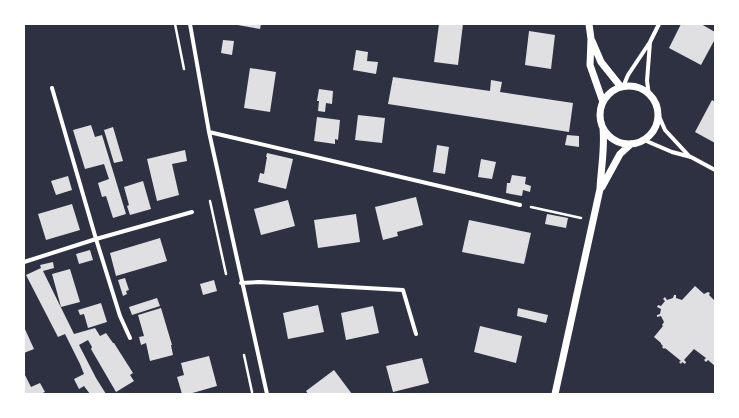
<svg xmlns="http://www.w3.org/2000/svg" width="739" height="418" font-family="Cabin,sans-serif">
  <rect width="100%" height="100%" fill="#2d3142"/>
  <path fill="#e0e0e3" d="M232 24H261L260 29Z
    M439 24H463L458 65 434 62Z
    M681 24H701L715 32V39L701 65 669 48Z
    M529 31 555 35 551 69 525 65Z
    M223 40 234 41 232 55 221 53Z
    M356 50 368 52 367 61 378 62 376 74 353 70Z
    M250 68 276 72 270 112 244 108Z
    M393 77 490 91 491 80 502 82 500 92 573 103 569 132 388 104Z
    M319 89 333 91 332 104 326 103 325 112 318 111 319 101H317Z
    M712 100 715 102V143L695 132Z
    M358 115 385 118 382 143 355 140Z
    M317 117 340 120 338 140 335 139V144L314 141Z
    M91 125 95 137 102 135 126 214 113 218 106 196 102 197 98 183 109 179 104 164 85 169 73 130Z
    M113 127 123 161 114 163 104 130Z
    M567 135 579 136V147L565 145Z
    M437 145 449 147 445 174 433 172Z
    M185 150 187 161 172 164 179 195 157 201 147 159Z
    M267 153 293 159 286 189 258 182 260 173 264 174 267 157H266Z
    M481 159 496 162 492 179 478 177Z
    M512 175 526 177 525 184 531 186 530 192 523 190 522 196 506 193 507 183H510Z
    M68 176 72 190 56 195 51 181Z
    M143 181 151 209 130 215 127 206 129 205 124 187Z
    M416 197 423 225 397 232 398 236 383 240 375 207Z
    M288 200 295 226 261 235 254 209Z
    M72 204 80 230 46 240 38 214Z
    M356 214 360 242 318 248 314 220Z
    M547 214 568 218 566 228 545 224Z
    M469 220 531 233 524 264 462 252Z
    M160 238 167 261 116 276 110 253Z
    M90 250 93 260 79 264 76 254Z
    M53 262 54 268 43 271 74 334 95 328 100 336 106 333 113 343H114L133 373 130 375 134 381 116 392 91 349 92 347 88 340 79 345 96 378 106 394H90L84 386 79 389 74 379 84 374 80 364 65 334 58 337 26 275 41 268 40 265Z
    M70 269 80 302 61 307 52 274Z
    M125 278 129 290 126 291 127 294 123 296 118 280Z
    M214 280 217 291 203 295 200 284Z
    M695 286 704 294 708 292 710 293 709 295 715 301V366L708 360 706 362 704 360 706 358 694 349 684 360 686 362 685 364 682 362 681 364 679 362 681 361 665 348 664 349 662 347 663 346 661 344V343L654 337 663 326 662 325 664 322 661 316 657 317V315L660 314 661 309 657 307 658 305 661 306 665 301 663 299 665 297 667 300 673 298 674 295H676V298L682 300Z
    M157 298 160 306 132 315 129 307Z
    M101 303 107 322 88 328 84 314 80 315 78 310Z
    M318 305 324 332 288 339 283 313Z
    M373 306 379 333 346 340 341 313Z
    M161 308 172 345H171L173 355 150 361 146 343 141 345 139 337 144 336 138 315Z
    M518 308 548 315 546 323 517 316Z
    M480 326 522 336 516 363 474 352Z
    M24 327 34 349 24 353Z
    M209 356 217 386 189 394H182L177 377 184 375 181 363Z
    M422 358 429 383 393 392 386 366Z
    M334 370 352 394H308L306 391Z
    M24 373 31 387 40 383 45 392 40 394H24Z"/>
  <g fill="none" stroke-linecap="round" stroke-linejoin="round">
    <path stroke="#fff" stroke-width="2.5" d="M175 24 184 69
      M210 201 226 274
      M531 207 581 218
      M244 355 252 392"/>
    <path stroke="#fff" stroke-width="4" d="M190 24 209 132 267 394
      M623 87 628 75 650 42 659 24
      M52 88 96 239 120 316 130 338
      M649 95 647 81 650 42
      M658 114 665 130 690 157
      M209 132 520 205
      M644 140 672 152 691 157 715 170
      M24 262 96 239 192 212
      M241 283 259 282 403 290 416 334"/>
    <path stroke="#fff" stroke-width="7" d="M589 24 591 39 590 65 603 102
      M592 41 601 62 621 87
      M600 115a29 29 0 1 1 58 0a29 29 0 1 1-58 0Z
      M602 187 620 154 631 144
      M555 394 600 189C601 168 605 149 603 128"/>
  </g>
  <rect width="739" height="418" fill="none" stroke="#ffffff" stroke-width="50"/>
</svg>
